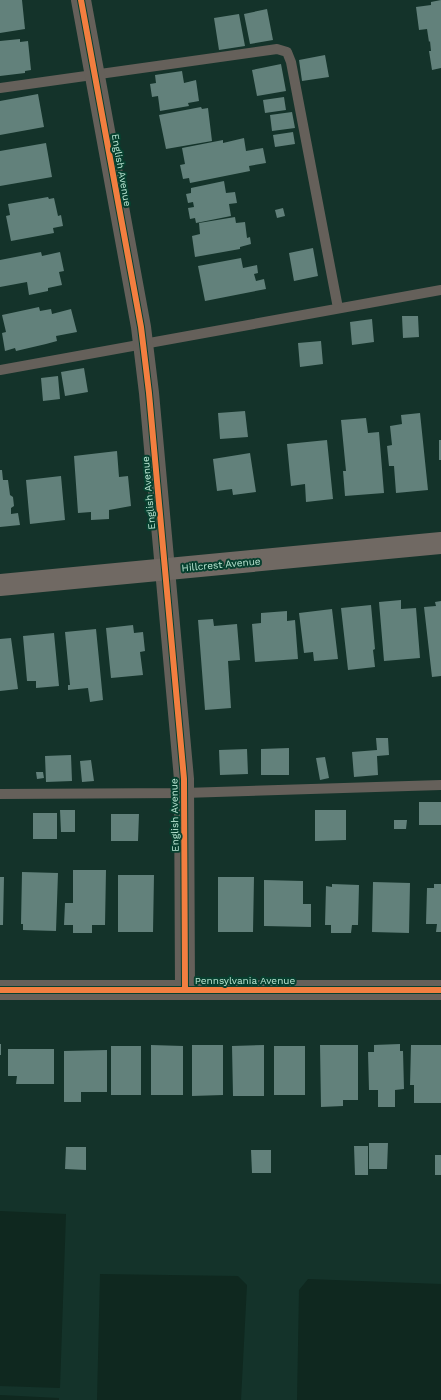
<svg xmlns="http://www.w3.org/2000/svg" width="441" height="1400" font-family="'Work Sans',sans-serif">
  <rect width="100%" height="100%" fill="#14332a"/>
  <path fill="#0f281f" d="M0 1211 66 1214 60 1388 0 1386Z
    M100 1274 238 1276 247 1285 241 1400H97Z
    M308 1279 441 1284V1400H297L299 1290Z
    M0 1395 59 1398V1400H0Z"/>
  <path fill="#62817b" d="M0 0H22L25 29 0 33Z
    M441 0V68L432 70 429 51H431L430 41 429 42 427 29 419 30 416 7 431 5V2Z
    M267 9 273 40 250 44 244 14Z
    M239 14 245 46 219 50 214 18Z
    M20 39V42L28 41 31 70 25 71V73L0 76V41Z
    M325 55 329 77 302 81 299 60Z
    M281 64 286 91 257 96 252 70Z
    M182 71 184 83 196 80 199 101 188 103 189 106 160 111 158 96 152 97 150 84 156 83 155 75Z
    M38 94 44 127 0 135V101Z
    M284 97 286 110 265 113 263 100Z
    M201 107 202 109 208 108 212 141 166 149 159 115Z
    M292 112 295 128 272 131 270 115Z
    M293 132 295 144 275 147 273 135Z
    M244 138 246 151 263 148 266 163 249 166 250 171 190 183 189 178 183 179 180 165 185 164 182 148 223 140V143Z
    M46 143 52 177 0 186V151Z
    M224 181 226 193 235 192 237 203 229 204 231 216 196 223 195 218 190 219 188 208 194 207 193 202 188 203 186 194 191 193V188Z
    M48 197 49 199 54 198 58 216 61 215 63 226 53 228 54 233 11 241 6 216 10 215 8 204Z
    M283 208 285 216 277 218 275 210Z
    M235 217 236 223 245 222 247 238 250 237 251 244 240 247V249L195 257 192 236 200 234 199 223Z
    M313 248 318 276 294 281 289 253Z
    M41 252 42 256 60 252 64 271 59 272 62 285 48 288V291L29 295 27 282 0 287V260Z
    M241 258 243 268 257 265 258 273 254 274 256 281 264 279 266 289 205 301 198 266Z
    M39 307 40 311 51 309 52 314 71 309 77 332 56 336 57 341 46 344 16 351 15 348 5 351 2 333 6 332 2 315Z
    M402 316H418L419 337 403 338Z
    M372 319 374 342 352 345 350 322Z
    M321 341 323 364 300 367 298 343Z
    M84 368 88 392 65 396 61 372Z
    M58 376 60 399 43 401 41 378Z
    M245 411 248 437 220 439 218 413Z
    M420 413 428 490 396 493 394 466H389L387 446 392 445 390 426 402 424 401 415Z
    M366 418 368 433 379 432 384 493 345 496 343 471H346L341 420Z
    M327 440 333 499 306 502 305 484 291 486 287 444Z
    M439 440H441V460H439Z
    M117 451 119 477 128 476 131 506 109 510V519L91 520V512L78 513 74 456Z
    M250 453 256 492 233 495 232 489 217 491 213 459Z
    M0 470H2L3 480H8L10 495 13 497 14 506 11 508V514L18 513 20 525 0 527Z
    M61 476 65 520 30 524 26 480Z
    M401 600V609L416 608 420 658 384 661 379 602Z
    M441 601V676L432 677 424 607 436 606 435 602Z
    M371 605 375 649 373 650 375 667 348 670 341 608Z
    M332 609 338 659 314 661 313 652 304 653 299 613Z
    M287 611V621L295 620 298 659 255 662 252 624 261 623V613Z
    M213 619 214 626 237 624 240 660 228 661 231 708 205 710 198 620Z
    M133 625 134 633 143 632 145 651 140 652 143 675 111 678 106 628Z
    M96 629 103 700 90 702 88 688 68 690V685H70L65 632Z
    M54 633 59 686 36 688V681H27L23 636Z
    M11 638 18 689 0 691V639Z
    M376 738H388L389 755 377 756 378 775 354 777 352 752 377 750Z
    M289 748V775H261V749Z
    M247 749 248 774 220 775 219 750Z
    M71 755 72 781 46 782 45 756Z
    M325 757 329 778 320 780 316 758Z
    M91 760 94 781 82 782 80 761Z
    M36 772H43L44 778 37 779Z
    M419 802H441V825H419Z
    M60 810H75V832H61Z
    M315 810H346V840L315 841Z
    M33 813H57V839H33Z
    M111 814H139L138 841H111Z
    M394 820H407L406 829H394Z
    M73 870H106L105 925H92V933H73V925H64L65 903H73Z
    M22 872 58 873 56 931 23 930V924H21Z
    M118 875H154L153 932H118Z
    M0 877H4L3 925H0Z
    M218 877H254L253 932H218Z
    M264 880 303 881V904H311V927L264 926Z
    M373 882 410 883 409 933 372 932Z
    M332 884 359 885 358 925H352L351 933H331V925H325L326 886 332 887Z
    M434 884H441V932H436L437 924H426L427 888H434Z
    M0 1044H1V1055H0Z
    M400 1044V1051H403L404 1089 395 1090V1107H378V1090H369L368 1052H374V1045Z
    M151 1045 183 1046V1095H151Z
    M192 1045H223V1095L192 1096Z
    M264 1045V1096H233L232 1046Z
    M320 1045H358V1100H343V1106L321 1107Z
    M411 1045H441V1103H414V1085H410Z
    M111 1046H141V1095H111Z
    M274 1046H305V1095H274Z
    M8 1049H54V1084H16L17 1076H8Z
    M107 1050V1092H81V1102H64V1051Z
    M369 1143H388L387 1169H369Z
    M354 1146H368V1175H355Z
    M66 1147H86V1170L65 1169Z
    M251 1150H271V1173H252Z
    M435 1155H441V1175H435Z"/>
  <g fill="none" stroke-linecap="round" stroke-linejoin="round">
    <path stroke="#65605a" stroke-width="10" d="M0 88 277 49 287 52 291 62 338 308
      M0 370 441 290
      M0 794 184 793 441 785"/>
    <path stroke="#65605a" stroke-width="20" d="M81 0 141 327 149 393 184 779 185 990
      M0 990H441"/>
    <path stroke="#706963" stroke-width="22" d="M0 585 441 543"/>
    <defs>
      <path id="cycleway" d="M81 0 141 327 149 393 184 779 185 990
        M0 990H441"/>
    </defs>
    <use href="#cycleway" stroke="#07402f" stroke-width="8"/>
    <use href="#cycleway" stroke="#f27e40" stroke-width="6"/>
  </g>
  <g text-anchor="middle" stroke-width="4" stroke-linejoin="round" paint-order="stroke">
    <g font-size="10" fill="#bae6d3" stroke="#07402f">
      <text transform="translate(122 170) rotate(80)" y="4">English Avenue</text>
      <text transform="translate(148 493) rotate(-95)" y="4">English Avenue</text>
      <text transform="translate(221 564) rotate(-5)" y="4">Hillcrest Avenue</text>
      <text transform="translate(174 815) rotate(-91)" y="4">English Avenue</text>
      <text x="245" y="984">Pennsylvania Avenue</text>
    </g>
  </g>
</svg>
